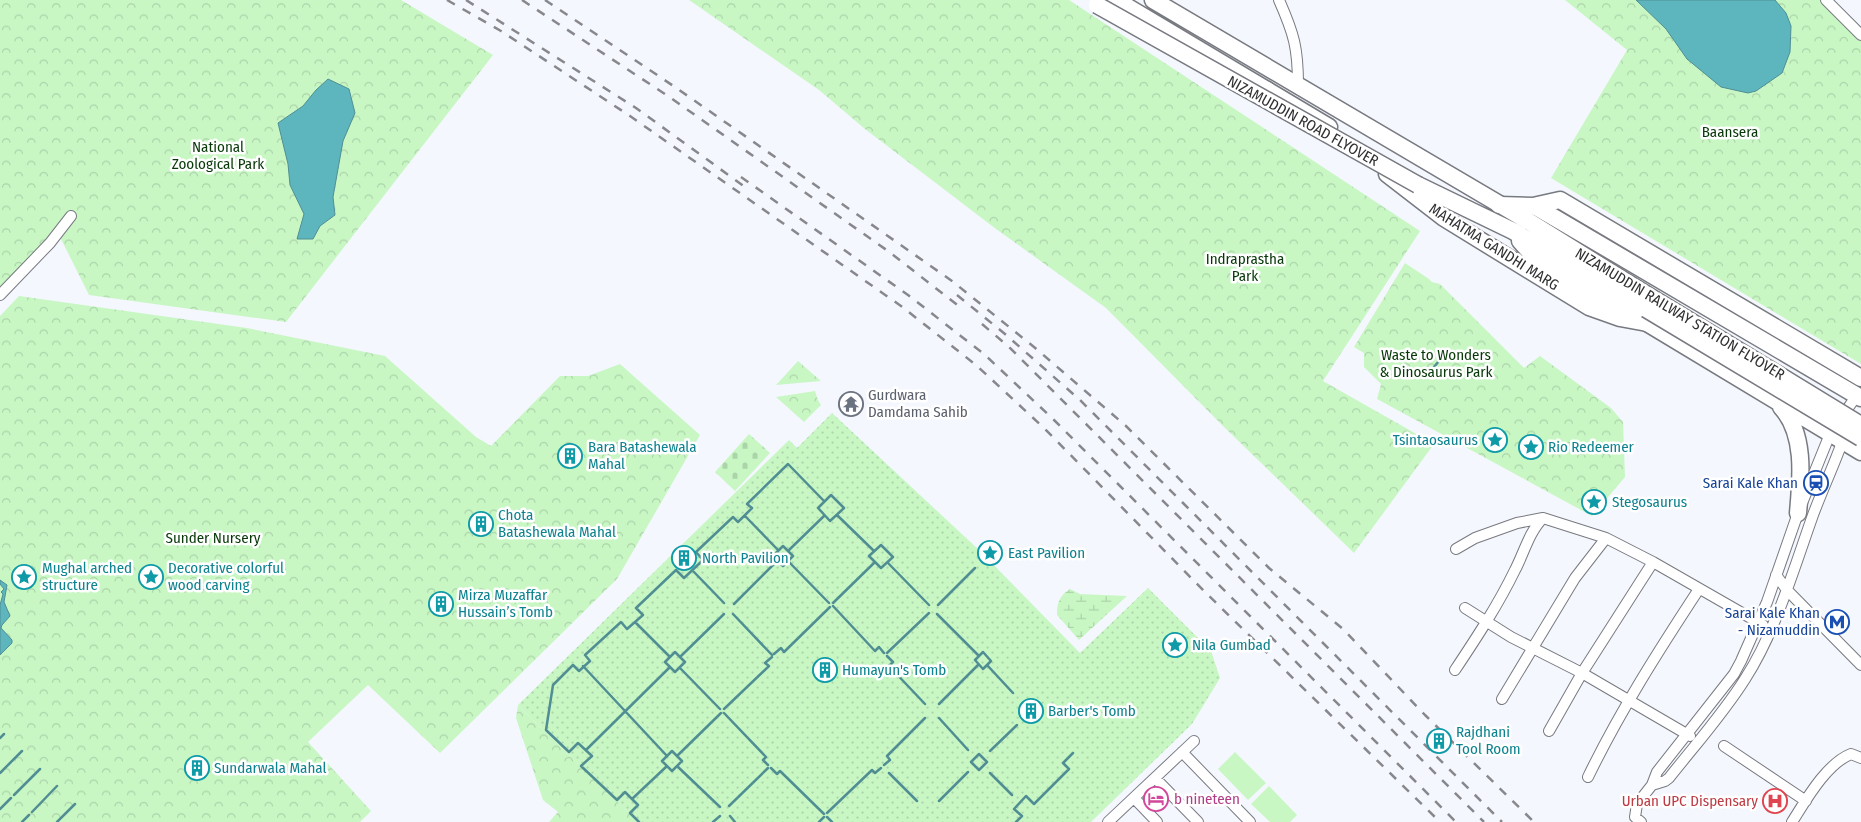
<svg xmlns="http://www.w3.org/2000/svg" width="1861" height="822" font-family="'Fira Sans Condensed',sans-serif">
  <defs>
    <pattern id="grass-dots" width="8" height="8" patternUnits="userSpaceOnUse" patternTransform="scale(1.25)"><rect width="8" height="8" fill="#c8f7c4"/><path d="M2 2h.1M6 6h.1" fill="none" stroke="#acd4a9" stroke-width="1.8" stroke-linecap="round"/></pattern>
    <pattern id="wetland-marsh" width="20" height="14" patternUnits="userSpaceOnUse" patternTransform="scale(1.25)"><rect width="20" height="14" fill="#c8f7c4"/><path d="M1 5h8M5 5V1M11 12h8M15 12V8" fill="none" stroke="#acd4a9"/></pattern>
    <pattern id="cemetery-stones" width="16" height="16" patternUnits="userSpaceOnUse" patternTransform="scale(1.25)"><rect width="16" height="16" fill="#c8f7c4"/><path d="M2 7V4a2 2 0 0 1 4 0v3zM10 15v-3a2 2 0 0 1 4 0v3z" fill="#acd4a9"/></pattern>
    <pattern id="park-crowns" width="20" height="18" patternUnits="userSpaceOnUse" patternTransform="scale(1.25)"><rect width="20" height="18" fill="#c8f7c4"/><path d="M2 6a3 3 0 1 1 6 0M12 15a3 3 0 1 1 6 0" fill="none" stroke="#acd4a9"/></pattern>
  </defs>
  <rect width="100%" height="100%" fill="#f5f7fe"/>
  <path fill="url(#grass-dots)" d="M832 413 979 550 1080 653 1148 588 1211 651 1220 678 1192 724 1091 822H638L518 705 789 440 797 448Z"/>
  <path fill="url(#wetland-marsh)" d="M1070 589 1080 594 1127 596 1079 640 1057 615C1057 603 1059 596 1070 589Z"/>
  <path fill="url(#cemetery-stones)" d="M749 434 770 453 735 491 715 472Z"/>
  <path fill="url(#park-crowns)" d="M0 0H401L493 55 286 322 89 295 57 231 0 291Z
    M689 0H1069L1420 231 1323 381 1434 444 1354 553 1224 427 1106 308 996 229 865 129 819 90Z
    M1565 0H1833L1861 29V364L1551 178 1627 50Z
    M1405 263 1429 279 1432 282 1440 284 1524 368 1540 356 1611 408 1623 422 1625 477 1592 516 1377 399 1381 384 1364 367V353L1354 347Z
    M19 296 247 328 385 356 476 437 491 446 560 376H588L620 364 700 435 617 579 440 753 368 685 308 742 371 811 360 822H0V316Z
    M798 361 821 381 776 385Z
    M815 391 818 400 821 405 804 422 776 397Z
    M518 705 638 822H549L558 812 543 800 516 718Z"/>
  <path fill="#c8f7c4" d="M1235 752 1266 783 1248 800 1218 769Z
    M1269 786 1297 815 1290 822H1270L1251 804Z"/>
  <path fill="#5db6bd" stroke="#508e94" d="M1636 0H1775L1786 13 1791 26 1790 52 1782 73 1756 91 1748 93 1721 87 1687 59 1666 29Z
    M328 79 349 89 355 113 343 141 333 197 335 215 320 226 313 239H297L304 214 290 185 288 164 278 123 303 106 316 90Z
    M0 580 7 585 4 602 10 616 2 625 1 628 12 640V643L0 655V605L3 594 1 592 4 589 0 584Z"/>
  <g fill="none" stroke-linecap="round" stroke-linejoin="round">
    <path stroke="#508e94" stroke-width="2.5" d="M1425 378 1443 356
      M831 495 844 508 830 521 818 508Z
      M837 515 874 551
      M745 516 778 550
      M881 545 893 557 881 568 869 556Z
      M783 546 793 556 783 566 773 556Z
      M789 550 824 516
      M788 561 829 603
      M888 563 929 605
      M694 572 724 603
      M833 603 875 562
      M734 604 777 561
      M938 605 975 568
      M833 606 875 651 879 647 884 653
      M733 614 772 655
      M937 614 979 656
      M635 622 670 657
      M675 652 685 662 675 672 665 662Z
      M983 652 991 661 983 669 975 660Z
      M887 653 929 613
      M774 654 781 648 784 652 830 607
      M887 656 893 662 889 666 925 704
      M680 657 724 614
      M987 665 1013 693
      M583 666 667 756
      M680 668 720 709
      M939 704 978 665
      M724 709 769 666 765 663 772 657
      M724 713 766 757 763 760 768 765
      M939 718 968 750
      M0 738 4 734
      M586 750 670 667
      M672 751 682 761 672 771 662 761Z
      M990 751 1017 725
      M979 754 987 762 979 770 971 762Z
      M677 756 721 713
      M884 765 890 760 887 756 925 718
      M677 766 720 807
      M771 768 777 774 780 771 824 814
      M0 773 22 751
      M889 773 917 801
      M990 773 1012 795
      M14 795 40 769
      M632 799 667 766
      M939 801 968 772
      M729 806 768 768
      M0 809 11 798
      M32 812 57 786
      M827 813 872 770 875 773 881 768
      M730 816 735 822
      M827 817 832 822
      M22 822 29 815
      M57 822 75 804
      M639 822 630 813 638 805 625 792 617 800 581 766 592 756 578 743 569 752 546 730 553 685 573 665 579 671 590 661 585 655 621 622 627 629 643 615 636 608 676 570 684 578 703 560 696 552 733 517 738 522 752 508 747 504 788 464 824 501
      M713 822 720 816
      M819 822 824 817
      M1016 822 1022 816 1014 809 1026 796 1034 804 1069 769 1063 763 1073 753"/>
    <defs>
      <path id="minor" d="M1279 0C1294 34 1298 48 1298 85
        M1826 0 1861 35
        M0 295 50 243 71 216
        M1456 549 1475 538 1517 523 1543 518 1606 538 1653 562 1763 625
        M1776 575 1787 590 1861 665
        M1465 608 1511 637 1582 673 1690 736
        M1455 670C1477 637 1498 605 1515 570 1524 553 1529 532 1543 518
        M1502 699 1575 578 1606 538
        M1549 731 1582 673 1653 562
        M1724 746 1806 801
        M1182 752 1250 822
        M1588 777C1620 711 1659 650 1699 589
        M1155 778 1198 822
        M1652 785 1665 781 1669 778C1695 745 1723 714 1745 679 1776 631 1794 568 1813 515 1823 488 1835 463 1844 437
        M1134 798 1157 822
        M1108 822 1194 741
        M1641 822 1635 817 1637 804 1652 785 1657 772 1734 674 1741 661 1767 602 1798 513 1830 434 1857 395
        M1792 822C1806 800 1826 764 1851 754L1861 758"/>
      <path id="primary" d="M1267 90 1329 127
        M1387 174 1444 218 1589 307 1620 318 1647 323 1861 452
        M1499 205 1533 206 1538 208 1861 398
        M1533 206 1560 200 1861 378
        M1781 407C1806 434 1801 479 1798 513"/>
      <path id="trunk" d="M1116 0 1267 90
        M1153 0 1528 221 1654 299
        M1418 185 1513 231 1646 309
        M1520 241 1537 260 1647 323"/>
    </defs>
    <use href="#minor" stroke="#787a81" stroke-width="12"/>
    <use href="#primary" stroke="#787a81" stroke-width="19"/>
    <use href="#trunk" stroke="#787a81" stroke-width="19"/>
    <use href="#minor" stroke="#fff" stroke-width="10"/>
    <use href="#primary" stroke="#fff" stroke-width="16"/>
    <use href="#trunk" stroke="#fff" stroke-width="16"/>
    <path stroke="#87878c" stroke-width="2.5" stroke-dasharray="9 9" stroke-linecap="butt" d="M447 0 501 31 630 116 901 306 976 365 1044 428 1205 592 1440 822
      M466 0 636 108 745 187
      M522 0 668 96 888 251 960 307
      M545 0 675 87 895 241 952 281 1034 347 1126 426 1269 568 1343 629 1425 715 1534 822
      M741 177 908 295 984 354 1054 420 1456 822
      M957 295 1005 334 1080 400 1502 822
      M982 324 1009 347 1484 822"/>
    <defs>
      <path id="trunk-bridge" d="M1097 5 1418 185
        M1654 299 1861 425
        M1646 309 1861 438"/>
    </defs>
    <use href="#trunk-bridge" stroke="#787a81" stroke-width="19" stroke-linecap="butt"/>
    <use href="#trunk-bridge" stroke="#fff" stroke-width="16"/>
  </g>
  <defs>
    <symbol id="temple-ring" viewBox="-11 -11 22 22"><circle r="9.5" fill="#fff" stroke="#6b7280" stroke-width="1.5"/><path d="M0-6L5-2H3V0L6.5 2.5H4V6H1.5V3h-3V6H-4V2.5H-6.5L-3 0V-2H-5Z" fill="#6b7280"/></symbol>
    <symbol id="sight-ring" viewBox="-11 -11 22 22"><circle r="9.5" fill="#fff" stroke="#0f9aa8" stroke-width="1.5"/><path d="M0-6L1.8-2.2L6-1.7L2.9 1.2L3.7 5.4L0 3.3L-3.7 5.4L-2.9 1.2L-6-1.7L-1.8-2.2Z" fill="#0f9aa8"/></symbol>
    <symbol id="building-ring" viewBox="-11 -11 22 22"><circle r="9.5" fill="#fff" stroke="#0f9aa8" stroke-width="1.5"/><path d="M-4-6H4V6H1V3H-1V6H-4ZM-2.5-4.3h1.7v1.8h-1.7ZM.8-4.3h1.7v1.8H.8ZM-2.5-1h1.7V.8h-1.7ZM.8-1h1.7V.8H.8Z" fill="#0f9aa8"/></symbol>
    <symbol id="station-ring" viewBox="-11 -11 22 22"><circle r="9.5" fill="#fff" stroke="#1a4fb4" stroke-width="1.5"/><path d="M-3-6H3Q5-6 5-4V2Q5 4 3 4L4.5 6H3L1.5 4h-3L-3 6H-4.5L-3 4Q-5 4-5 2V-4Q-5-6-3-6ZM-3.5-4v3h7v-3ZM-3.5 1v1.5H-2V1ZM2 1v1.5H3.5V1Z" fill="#1a4fb4"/></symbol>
    <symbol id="metro-ring" viewBox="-11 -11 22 22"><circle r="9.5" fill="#fff" stroke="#1a4fb4" stroke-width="1.5"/><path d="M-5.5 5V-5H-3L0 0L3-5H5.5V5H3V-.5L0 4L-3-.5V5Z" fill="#1a4fb4"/></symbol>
    <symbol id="hotel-ring" viewBox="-11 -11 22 22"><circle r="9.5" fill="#fff" stroke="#d1479c" stroke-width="1.5"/><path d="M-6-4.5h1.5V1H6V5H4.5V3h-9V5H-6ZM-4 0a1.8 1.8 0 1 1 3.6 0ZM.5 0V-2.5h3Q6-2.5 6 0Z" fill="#d1479c"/></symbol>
    <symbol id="hospital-ring" viewBox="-11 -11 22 22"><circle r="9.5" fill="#fff" stroke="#e0444e" stroke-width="1.5"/><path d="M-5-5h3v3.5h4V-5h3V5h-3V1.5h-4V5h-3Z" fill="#e0444e"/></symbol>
  </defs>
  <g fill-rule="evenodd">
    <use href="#temple-ring" x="837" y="390" width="28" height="28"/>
    <use href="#sight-ring" x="1481" y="426" width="28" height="28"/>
    <use href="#sight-ring" x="1517" y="433" width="28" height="28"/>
    <use href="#building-ring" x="556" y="442" width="28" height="28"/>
    <use href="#station-ring" x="1802" y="469" width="28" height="28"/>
    <use href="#sight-ring" x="1580" y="488" width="28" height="28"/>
    <use href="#building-ring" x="467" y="510" width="28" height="28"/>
    <use href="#sight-ring" x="976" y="539" width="28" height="28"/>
    <use href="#building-ring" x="670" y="544" width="28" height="28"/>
    <use href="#sight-ring" x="10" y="563" width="28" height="28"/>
    <use href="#sight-ring" x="137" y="563" width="28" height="28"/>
    <use href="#building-ring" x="427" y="590" width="28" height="28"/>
    <use href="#metro-ring" x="1823" y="608" width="28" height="28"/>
    <use href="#sight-ring" x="1161" y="631" width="28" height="28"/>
    <use href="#building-ring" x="811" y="656" width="28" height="28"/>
    <use href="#building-ring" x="1017" y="697" width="28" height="28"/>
    <use href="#building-ring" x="1425" y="727" width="28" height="28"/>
    <use href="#building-ring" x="183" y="754" width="28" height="28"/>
    <use href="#hotel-ring" x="1142" y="785" width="28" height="28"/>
    <use href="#hospital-ring" x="1761" y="787" width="28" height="28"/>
  </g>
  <g text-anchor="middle" stroke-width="5" stroke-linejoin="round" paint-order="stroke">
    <g font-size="15" fill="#303033" stroke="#fff">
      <text transform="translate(1303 121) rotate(29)" y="5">NIZAMUDDIN ROAD FLYOVER</text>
      <text transform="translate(1494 247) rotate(32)" y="5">MAHATMA GANDHI MARG</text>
      <text transform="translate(1680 314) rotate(31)" y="5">NIZAMUDDIN RAILWAY STATION FLYOVER</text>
    </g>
    <g font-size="15" fill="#073908" stroke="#fff">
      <text x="1730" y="137">Baansera</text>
      <text x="218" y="152">National<tspan x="218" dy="17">Zoological Park</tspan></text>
      <text x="1245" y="264">Indraprastha<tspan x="1245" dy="17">Park</tspan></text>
      <text x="1436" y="360">Waste to Wonders<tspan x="1436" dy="17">&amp; Dinosaurus Park</tspan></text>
      <text x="213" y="543">Sunder Nursery</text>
    </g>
    <g font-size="15" fill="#5b616d" stroke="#fff" text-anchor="start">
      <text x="868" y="400">Gurdwara<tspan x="868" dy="17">Damdama Sahib</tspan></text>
    </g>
    <g font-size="15" fill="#0d838f" stroke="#fff" text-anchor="start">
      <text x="1478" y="445" text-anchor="end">Tsintaosaurus</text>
      <text x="588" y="452">Bara Batashewala<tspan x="588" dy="17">Mahal</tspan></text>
      <text x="1548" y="452">Rio Redeemer</text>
      <text x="1612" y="507">Stegosaurus</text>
      <text x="498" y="520">Chota<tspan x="498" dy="17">Batashewala Mahal</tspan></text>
      <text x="1008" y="558">East Pavilion</text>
      <text x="702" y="563">North Pavilion</text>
      <text x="42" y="573">Mughal arched<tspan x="42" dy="17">structure</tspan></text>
      <text x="168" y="573">Decorative colorful<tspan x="168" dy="17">wood carving</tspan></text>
      <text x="458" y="600">Mirza Muzaffar<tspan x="458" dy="17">Hussain’s Tomb</tspan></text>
      <text x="1192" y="650">Nila Gumbad</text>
      <text x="842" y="675">Humayun's Tomb</text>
      <text x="1048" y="716">Barber's Tomb</text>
      <text x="1456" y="737">Rajdhani<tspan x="1456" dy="17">Tool Room</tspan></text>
      <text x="214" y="773">Sundarwala Mahal</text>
    </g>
    <g font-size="15" fill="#164399" stroke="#fff" text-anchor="end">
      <text x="1798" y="488">Sarai Kale Khan</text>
      <text x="1820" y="618">Sarai Kale Khan<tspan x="1820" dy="17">- Nizamuddin</tspan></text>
    </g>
    <g font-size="15" fill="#b23c85" stroke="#fff" text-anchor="start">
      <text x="1174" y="804">b nineteen</text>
    </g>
    <g font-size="15" fill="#be3a42" stroke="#fff" text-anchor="end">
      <text x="1758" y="806">Urban UPC Dispensary</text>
    </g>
  </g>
</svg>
